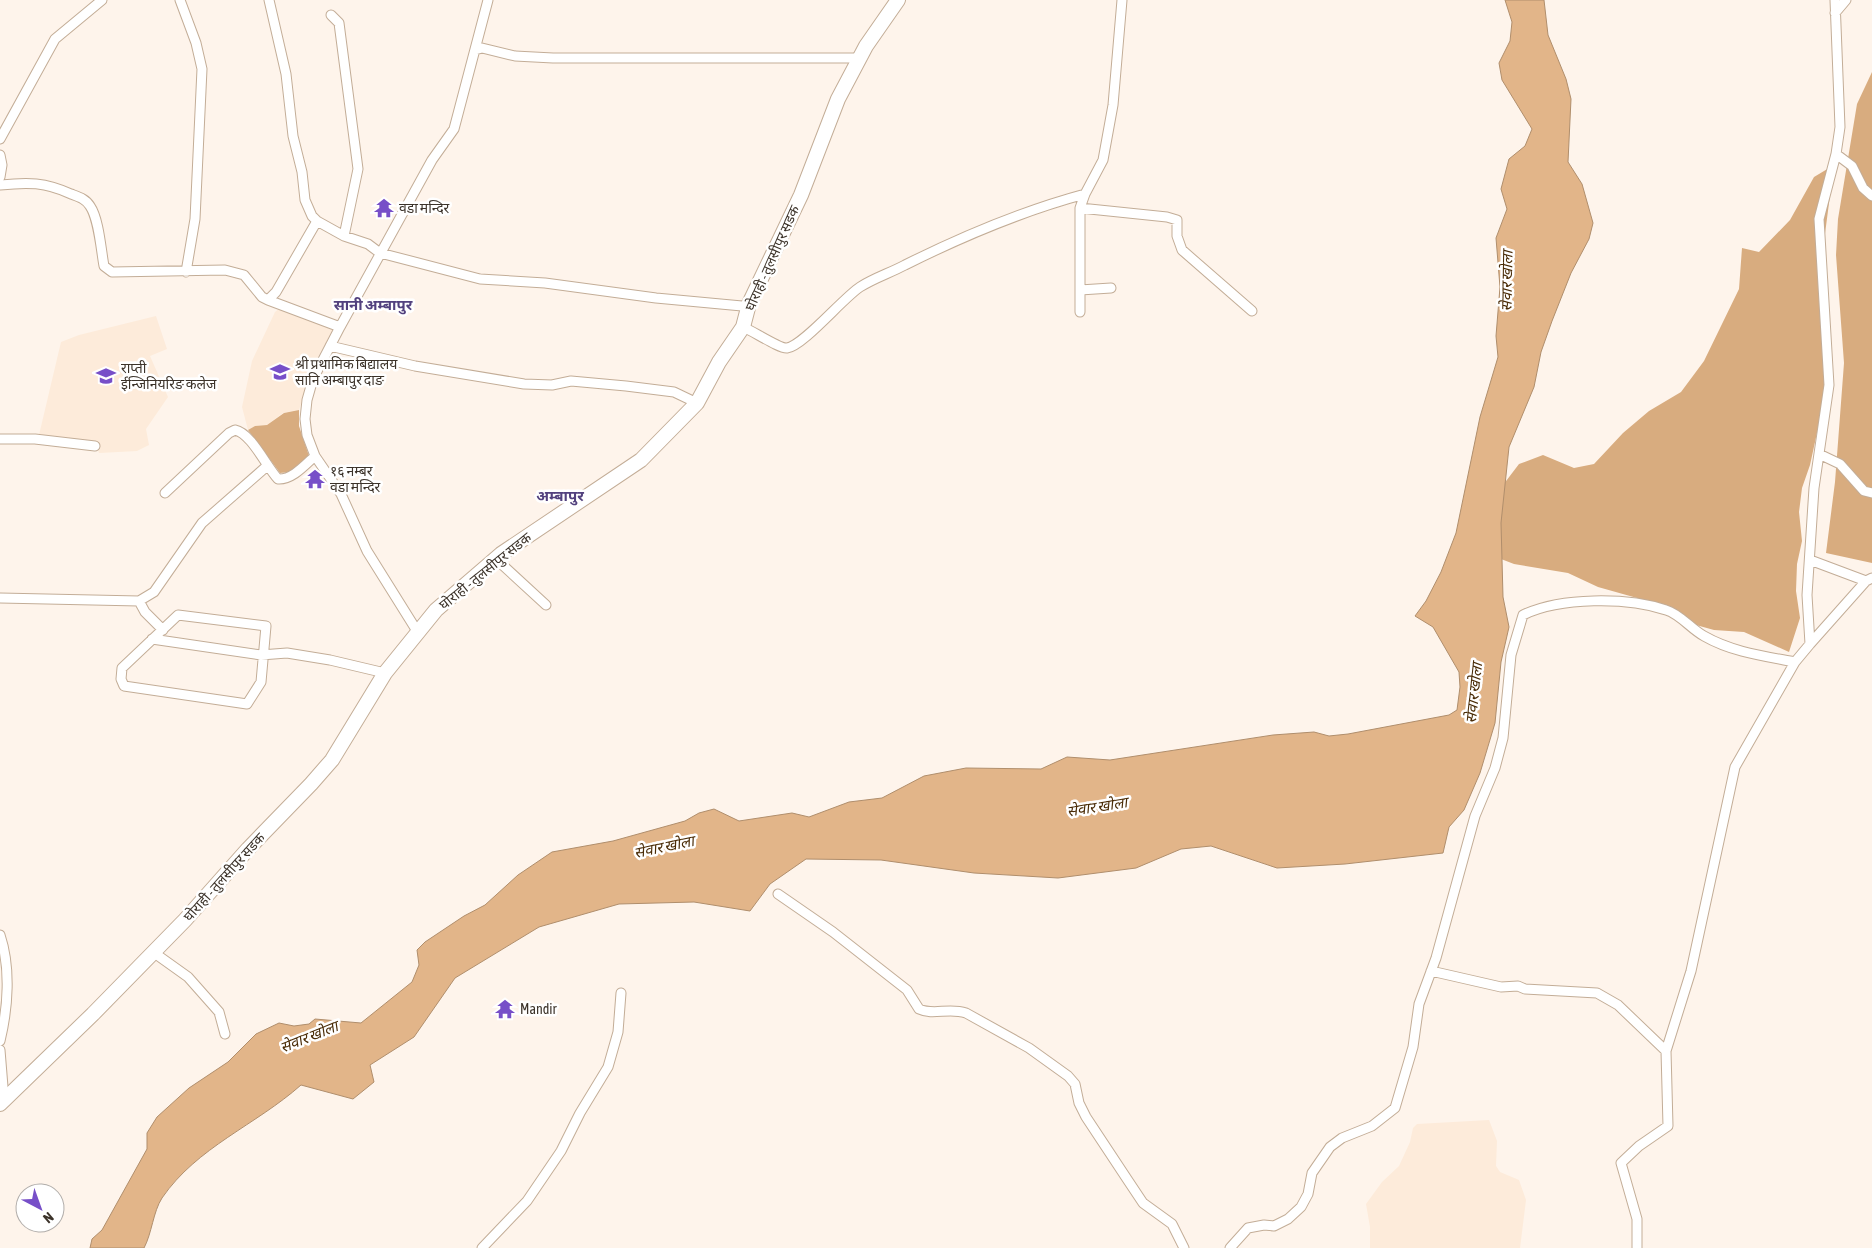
<svg xmlns="http://www.w3.org/2000/svg" width="1872" height="1248" font-family="'Asap Condensed','Noto Sans Devanagari',sans-serif">
  <rect width="100%" height="100%" fill="#fef4eb"/>
  <path fill="#fdebda" d="M280 308 333 330 313 366 299 410 283 413 267 425 255 426 248 430 242 407 252 361 275 312Z
    M156 316 167 349 150 356 168 397 146 429 149 445 137 451 99 453 96 444 39 435 61 342 79 335Z
    M1489 1120 1497 1141 1496 1166 1500 1172 1519 1180 1526 1200 1520 1248H1370V1227L1366 1204 1382 1182 1399 1166 1410 1142 1413 1128 1417 1124Z"/>
  <path fill="#d8ac7f" d="M1872 72V563L1826 553 1835 482 1844 363 1836 255 1838 219 1857 104Z
    M1834 165 1823 249 1825 396 1810 465 1802 488 1799 512 1802 541 1797 564 1796 591 1800 618 1789 652 1744 632 1714 630 1696 625 1669 607 1598 587 1568 573 1514 564 1501 559 1500 489 1519 464 1543 455 1574 468 1594 464 1623 433 1649 411 1681 392 1704 361 1739 289 1742 248 1759 252 1790 220 1814 177Z
    M299 410V426L309 456 290 472 280 473 248 430 255 426 267 425 284 413Z"/>
  <path fill="#e2b589" stroke="#b08e6c" d="M1505 0H1544L1548 35 1566 79 1571 99 1568 162 1582 184 1593 223 1589 239 1571 273 1552 321 1541 352 1534 387 1509 447 1501 523 1503 597 1509 627 1501 662 1495 723 1480 773 1464 810 1449 827 1443 853 1345 864 1277 868 1211 846 1181 849 1136 868 1058 878 974 873 881 860 806 859 770 884 750 911 694 902 619 904 539 927 455 978 414 1037 370 1065 374 1082 353 1099 301 1085C256 1125 197 1147 162 1198 153 1212 152 1233 144 1248H90L92 1239 102 1230 147 1149V1133L157 1117 189 1088 228 1062 256 1034 279 1023 294 1026 309 1024 315 1019 361 1023 412 982 419 965 417 950 425 942 464 916 485 905 518 875 552 852 613 841 685 821 699 813 714 809 739 821 792 813 809 817 849 802 882 798 924 776 966 768 1041 769 1067 757 1110 760 1273 735 1314 732 1329 736 1348 734 1449 715 1457 710 1460 687 1459 672 1433 627 1415 616 1426 601 1441 572 1456 533 1480 417 1498 357 1496 336 1500 287 1496 238 1507 209 1501 189 1509 159 1525 146 1532 129 1502 80 1499 63 1510 41 1512 22Z"/>
  <g fill="none" stroke-linecap="round" stroke-linejoin="round">
    <defs>
      <path id="street" d="M180 0 196 43 202 69 195 219 186 272
        M269 0 286 74 293 136 302 172 305 200 312 216 317 221 344 236 368 244 380 253 480 279 545 283 656 298 742 306 749 304
        M1835 13 1846 0
        M331 15 339 23 358 169 344 236
        M475 50 482 48 515 56 553 58H859
        M0 139 55 39 102 0
        M1836 154 1852 166 1863 188 1872 196
        M0 155 2 165 0 177
        M0 185C28 182 45 182 71 194 79 197 86 199 90 206 99 219 101 250 104 266L112 272 225 270 244 275 262 297 268 300 276 292 317 221
        M1080 208 1167 217 1177 220V236L1182 250 1252 311
        M1080 290 1111 288
        M268 300 340 327
        M1080 312V208L1085 194
        M743 327C753 331 780 349 787 348 803 346 843 298 860 287 874 278 890 273 905 265 963 236 1022 211 1085 194L1103 160 1113 105 1122 0
        M330 346 415 366 524 384 552 385 571 381 626 386 674 392 697 403
        M0 439H35L95 446
        M1819 454 1840 464 1864 491 1872 493
        M165 493 229 433 235 430C251 433 266 466 278 479 292 480 305 465 315 456
        M496 559 546 605
        M1810 560 1866 581
        M0 598 139 601 145 612 163 630
        M139 601 154 592 202 523 267 466
        M178 615 266 626 261 682 247 704 124 686 121 679 122 668Z
        M417 631 367 551 341 494 315 456 307 435 305 419 307 400 313 379 340 327 432 160 454 129 488 0
        M152 639 261 655 287 653 330 660 385 673
        M1810 644 1866 581 1872 578
        M778 894 833 932 907 990 919 1009C934 1016 948 1007 966 1013L1029 1048 1068 1076 1075 1084 1079 1103 1086 1117 1127 1179 1143 1203 1172 1224 1184 1248
        M0 935C11 968 8 1008 0 1041
        M153 952 188 977 219 1012 225 1034
        M1431 971 1501 987 1518 986 1525 989 1597 993 1618 1005 1666 1051
        M0 1050 4 1099H1
        M482 1248 527 1201 561 1151 580 1113 608 1067 618 1032 621 993
        M1230 1248 1248 1228 1264 1225 1274 1226 1288 1219 1301 1207 1308 1194 1312 1173 1330 1147 1342 1138 1372 1126 1395 1108 1413 1047 1419 1004 1436 958 1475 816 1495 768 1503 738 1511 655 1523 615C1560 597 1627 597 1666 610 1680 614 1691 629 1704 636 1732 652 1763 656 1795 662
        M1637 1248V1219L1621 1163 1639 1146 1668 1126 1666 1051 1691 971 1735 767 1795 662 1810 644 1807 595 1814 488 1829 385 1819 219 1836 154 1840 127 1835 0"/>
      <path id="primary" d="M0 1104 93 1014 185 920 248 849 311 784 332 760 385 673 436 610 501 554 641 460 697 403 719 362 743 327 749 304 801 195 838 99 866 46 898 0"/>
    </defs>
    <use href="#street" stroke="#c3ad97" stroke-width="11"/>
    <use href="#primary" stroke="#c3ad97" stroke-width="16"/>
    <use href="#street" stroke="#fff" stroke-width="9"/>
    <use href="#primary" stroke="#fff" stroke-width="14"/>
  </g>
  <defs>
    <symbol id="temple-bare" viewBox="-9 -9 18 18"><path d="M0-6L5-2H3V0L6.5 2.5H4V6H1.5V3h-3V6H-4V2.5H-6.5L-3 0V-2H-5Z" fill="#774fc8" stroke="#fff" stroke-width="2.5" paint-order="stroke"/></symbol>
    <symbol id="school-bare" viewBox="-9 -9 18 18"><path d="M0-5L7-2L0 1L-7-2ZM-4 1L0 2.5L4 1V4Q0 6-4 4Z" fill="#774fc8" stroke="#fff" stroke-width="2.5" paint-order="stroke"/></symbol>
  </defs>
  <g fill-rule="evenodd">
    <use href="#temple-bare" x="370" y="194" width="28" height="28"/>
    <use href="#school-bare" x="266" y="358" width="28" height="28"/>
    <use href="#school-bare" x="92" y="362" width="28" height="28"/>
    <use href="#temple-bare" x="301" y="465" width="28" height="28"/>
    <use href="#temple-bare" x="491" y="995" width="28" height="28"/>
  </g>
  <g text-anchor="middle" stroke-width="5" stroke-linejoin="round" paint-order="stroke">
    <g font-size="14" fill="#3c332a" stroke="#fff" text-anchor="start">
      <text x="399" y="213">वडा मन्दिर</text>
      <text x="295" y="369">श्री प्रथामिक बिद्यालय<tspan x="295" dy="16">सानि अम्बापुर दाङ</tspan></text>
      <text x="121" y="373">राप्ती<tspan x="121" dy="16">ईन्जिनियरिङ कलेज</tspan></text>
      <text x="330" y="476">१६ नम्बर<tspan x="330" dy="16">वडा मन्दिर</tspan></text>
      <text x="520" y="1014">Mandir</text>
    </g>
    <g font-size="14" fill="#3c332a" stroke="#fff">
      <text transform="translate(772 258) rotate(-66)" y="5">घोराही - तुलसीपुर सडक</text>
      <text transform="translate(485 571) rotate(-39)" y="5">घोराही - तुलसीपुर सडक</text>
      <text transform="translate(224 877) rotate(-48)" y="5">घोराही - तुलसीपुर सडक</text>
    </g>
    <g font-size="15" font-style="italic" fill="#492b06" stroke="#fff">
      <text transform="translate(1507 281) rotate(-89)" y="5">सेवार खोला</text>
      <text transform="translate(1474 693) rotate(-84)" y="5">सेवार खोला</text>
      <text transform="translate(1097 807) rotate(-9)" y="5">सेवार खोला</text>
      <text transform="translate(664 847) rotate(-12)" y="5">सेवार खोला</text>
      <text transform="translate(309 1037) rotate(-22)" y="5">सेवार खोला</text>
    </g>
    <g font-size="15" font-weight="bold" fill="#52417e" stroke="#fff">
      <text x="373" y="310">सानी अम्बापुर</text>
      <text x="560" y="501">अम्बापुर</text>
    </g>
  </g>
  <g transform="translate(40 1208) rotate(139)"><circle r="24" fill="#ffffff" stroke="#b1adaa"/>
  <path d="M0-4L9 19L0 12L-9 19Z" fill="#774fc8"/>
  <text y="-8" font-size="14" font-weight="bold" text-anchor="middle" fill="#3c332a">N</text>
  </g>
</svg>
